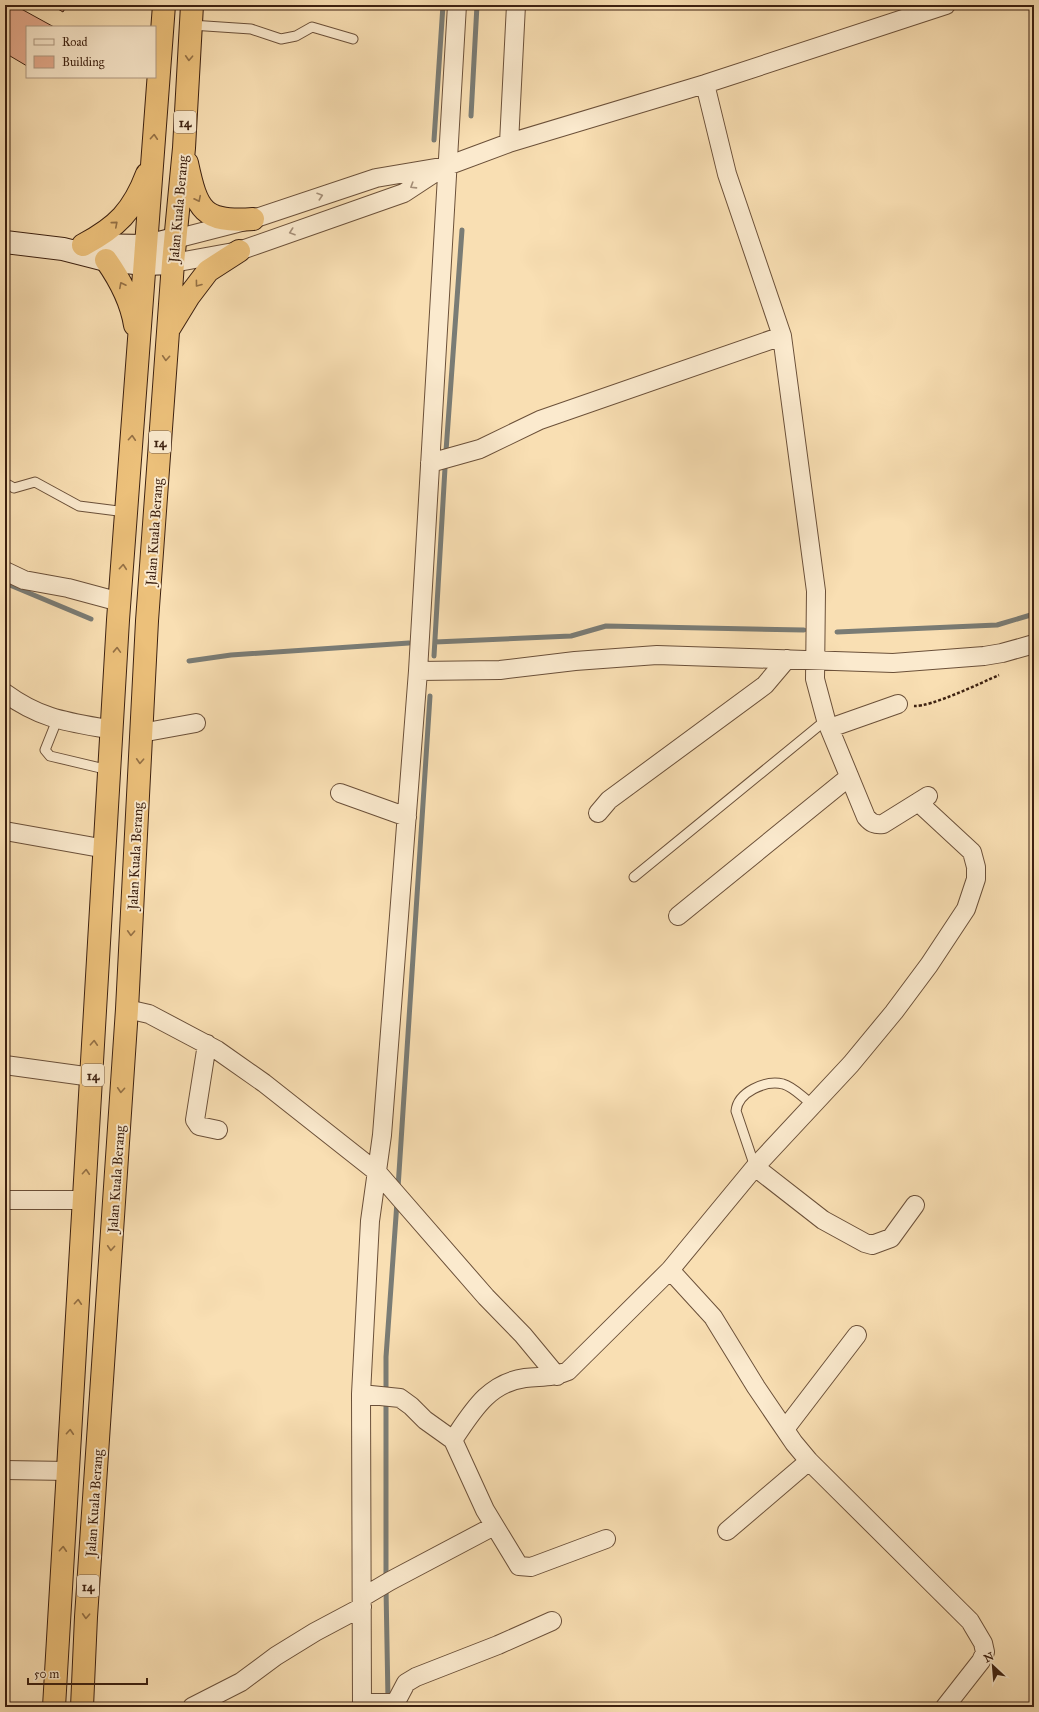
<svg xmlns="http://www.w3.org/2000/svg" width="1039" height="1712" font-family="'IM FELL Great Primer',serif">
  <rect width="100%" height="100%" fill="#f9dfb3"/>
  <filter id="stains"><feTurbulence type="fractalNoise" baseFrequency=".005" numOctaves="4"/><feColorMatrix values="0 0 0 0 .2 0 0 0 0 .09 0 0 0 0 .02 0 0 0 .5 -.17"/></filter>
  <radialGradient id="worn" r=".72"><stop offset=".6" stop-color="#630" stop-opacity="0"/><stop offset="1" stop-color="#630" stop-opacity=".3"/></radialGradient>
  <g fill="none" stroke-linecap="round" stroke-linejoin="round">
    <path stroke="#7a7c75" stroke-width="5" d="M471 116 477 5
      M434 140 443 5
      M446 451 462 230
      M5 583 91 619
      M837 632 997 625 1034 614
      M435 642 571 636 606 626 804 630
      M434 656 445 468
      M189 661 231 655 409 643
      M398 1188 430 696
      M386 1578V1357L397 1202
      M386 1588 388 1700"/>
  </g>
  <path fill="#e7ac8e" stroke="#3c2010" d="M5 5H14L54 27H27V66L5 53Z
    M51 5H67L63 12Z"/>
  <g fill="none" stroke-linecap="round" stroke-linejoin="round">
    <defs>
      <path id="lane" d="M191 25 251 29 281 39 296 36 312 27 353 39
        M5 483 14 488 35 482 79 506 126 512
        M57 720 45 750 50 756 109 770
        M634 877 826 720
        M755 1167 736 1111C738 1092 765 1080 783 1084 794 1087 803 1098 812 1104"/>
      <path id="street" d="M705 84 727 174 782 336 816 591 815 679 826 720 866 817C871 823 875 825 883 824L928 796
        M509 143 516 5
        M175 239 253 219 376 178 447 166 509 143 705 84 946 5
        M173 263 239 251 404 193 439 170
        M430 463 480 449 540 420 782 336
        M5 571 24 580 68 588 120 602
        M418 671 500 670 575 661 657 655 893 663 984 656 1002 653 1034 644
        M5 693C42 720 69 722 113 730
        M830 728 898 704
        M141 733 196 723
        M340 793 407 817
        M598 813 609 800 765 685 787 659
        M5 831 106 849
        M678 916 849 777
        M127 1009 149 1014 217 1050 264 1083 378 1173 486 1297 523 1335 557 1376
        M207 1044 195 1120 199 1126 218 1130
        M5 1065 92 1077
        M755 1167 823 1220 865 1243 872 1245 891 1238 915 1205
        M5 1200H84
        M670 1270 713 1317 756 1387 794 1443 809 1461 970 1621 983 1643 985 1652 981 1661 945 1707
        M361 1394 400 1398 411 1406 425 1420 453 1440C472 1412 488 1383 525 1378 542 1376 552 1378 568 1371L670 1270 755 1167 851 1064 894 1012 929 965 966 909 976 879V867L972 852 918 802
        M785 1429 857 1335
        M453 1440 485 1510 519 1566 531 1567 606 1539
        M5 1470 68 1471
        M727 1531 809 1461
        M363 1597 390 1581 494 1526
        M397 1700 406 1683 416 1677 498 1645 552 1621
        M362 1703H393L397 1700 398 1707
        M192 1707 241 1682 276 1656 315 1632 362 1607
        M362 1707 361 1394 370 1221 382 1135 418 671 457 5"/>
      <path id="secondary" d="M5 242 63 249 106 260 145 264 173 263
        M85 245 147 246 175 239"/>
      <path id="highway" d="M187 163C197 210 203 223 253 219
        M83 245C117 227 133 211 147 174
        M106 260C120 280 131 300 135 325
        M170 327 189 296 208 271 239 251
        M54 1707 118 620 164 5
        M82 1707 86 1617 127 1009 147 621 173 263 184 148 192 5"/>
    </defs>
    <use href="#lane" stroke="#6b5039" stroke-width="11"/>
    <use href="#street" stroke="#6b5039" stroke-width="20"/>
    <use href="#secondary" stroke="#3c2010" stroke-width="24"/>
    <use href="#highway" stroke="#3c2010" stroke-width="24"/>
    <path stroke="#3c2010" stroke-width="2.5" stroke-dasharray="3 2" stroke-linecap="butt" d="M914 706C931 707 981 683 999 675"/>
    <use href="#lane" stroke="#fbeace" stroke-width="9"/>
    <use href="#street" stroke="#fbeace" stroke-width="18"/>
    <use href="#secondary" stroke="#fbeace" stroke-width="22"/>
    <use href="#highway" stroke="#ecc07a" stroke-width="22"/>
  </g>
  <defs><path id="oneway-chevron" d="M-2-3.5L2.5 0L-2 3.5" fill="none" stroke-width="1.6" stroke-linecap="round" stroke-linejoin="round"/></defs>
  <g stroke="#947045">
    <use href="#oneway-chevron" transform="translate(189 58) rotate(93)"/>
    <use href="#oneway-chevron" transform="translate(154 137) rotate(-86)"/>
    <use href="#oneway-chevron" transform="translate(198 199) rotate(64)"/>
    <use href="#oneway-chevron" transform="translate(115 224) rotate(-41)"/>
    <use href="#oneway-chevron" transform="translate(198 284) rotate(127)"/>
    <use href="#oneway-chevron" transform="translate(122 285) rotate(-117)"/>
    <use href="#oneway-chevron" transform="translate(166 358) rotate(94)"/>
    <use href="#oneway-chevron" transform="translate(132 438) rotate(-86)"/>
    <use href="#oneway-chevron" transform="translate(123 567) rotate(-85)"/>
    <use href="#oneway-chevron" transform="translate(117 650) rotate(-88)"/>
    <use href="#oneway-chevron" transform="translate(140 761) rotate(93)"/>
    <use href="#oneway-chevron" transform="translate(131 933) rotate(93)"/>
    <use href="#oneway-chevron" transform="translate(94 1043) rotate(-87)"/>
    <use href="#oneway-chevron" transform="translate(121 1090) rotate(94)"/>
    <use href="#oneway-chevron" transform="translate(86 1172) rotate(-86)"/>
    <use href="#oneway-chevron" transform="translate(111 1248) rotate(94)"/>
    <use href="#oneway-chevron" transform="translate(78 1302) rotate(-86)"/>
    <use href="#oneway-chevron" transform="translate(70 1432) rotate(-86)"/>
    <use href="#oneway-chevron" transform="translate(63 1549) rotate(-86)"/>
    <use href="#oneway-chevron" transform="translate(86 1616) rotate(93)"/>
  </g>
  <g stroke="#a58f78">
    <use href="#oneway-chevron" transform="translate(413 186) rotate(148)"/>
    <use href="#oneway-chevron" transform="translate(320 196) rotate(-18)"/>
    <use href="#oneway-chevron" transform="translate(292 232) rotate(161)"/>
  </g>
  <g text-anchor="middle" stroke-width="4" stroke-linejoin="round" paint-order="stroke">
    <g fill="#fbeace" stroke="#755d49" stroke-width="1">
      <rect x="174" y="111" width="22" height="22" rx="3"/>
      <rect x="149" y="431" width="22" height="22" rx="3"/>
      <rect x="82" y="1064" width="22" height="22" rx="3"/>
      <rect x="77" y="1575" width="22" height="22" rx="3"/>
    </g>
    <g font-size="13" font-weight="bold" fill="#3c2010">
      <text x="185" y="127">14</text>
      <text x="160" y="447">14</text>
      <text x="93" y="1080">14</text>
      <text x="88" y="1591">14</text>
    </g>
    <g font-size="14" fill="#3c2010" stroke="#fbeace">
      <text transform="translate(178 209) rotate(-85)" y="5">Jalan Kuala Berang</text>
      <text transform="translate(154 532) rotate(-86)" y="5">Jalan Kuala Berang</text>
      <text transform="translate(135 856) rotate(-87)" y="5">Jalan Kuala Berang</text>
      <text transform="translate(116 1179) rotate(-86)" y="5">Jalan Kuala Berang</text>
      <text transform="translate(94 1503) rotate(-86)" y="5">Jalan Kuala Berang</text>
    </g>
  </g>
  <rect width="1039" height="1712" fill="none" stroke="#f9dfb3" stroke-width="20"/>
  <rect x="6" y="6" width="1027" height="1700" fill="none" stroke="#3c2010" stroke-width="2"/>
  <rect x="10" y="10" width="1019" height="1692" fill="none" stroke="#3c2010"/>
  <rect x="26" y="26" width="130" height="52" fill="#fbeace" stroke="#af9982"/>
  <rect x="34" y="39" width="20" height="6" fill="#fbeace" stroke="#af9982"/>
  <text x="62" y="46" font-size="12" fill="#3c2010">Road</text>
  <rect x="34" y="56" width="20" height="12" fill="#e7ac8e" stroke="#af9982"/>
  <text x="62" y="66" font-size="12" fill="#3c2010">Building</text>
  <g transform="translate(993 1666) rotate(334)" stroke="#fbeace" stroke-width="3" paint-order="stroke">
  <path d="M0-3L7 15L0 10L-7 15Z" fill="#3c2010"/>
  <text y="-6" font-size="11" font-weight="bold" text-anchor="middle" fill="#3c2010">N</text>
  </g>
  <path d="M28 1678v6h119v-6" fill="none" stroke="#3c2010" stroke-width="2"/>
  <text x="34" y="1678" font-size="12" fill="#3c2010" stroke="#fbeace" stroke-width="3" paint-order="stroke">50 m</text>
  <rect width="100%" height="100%" filter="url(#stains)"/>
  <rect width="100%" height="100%" fill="url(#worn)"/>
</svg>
